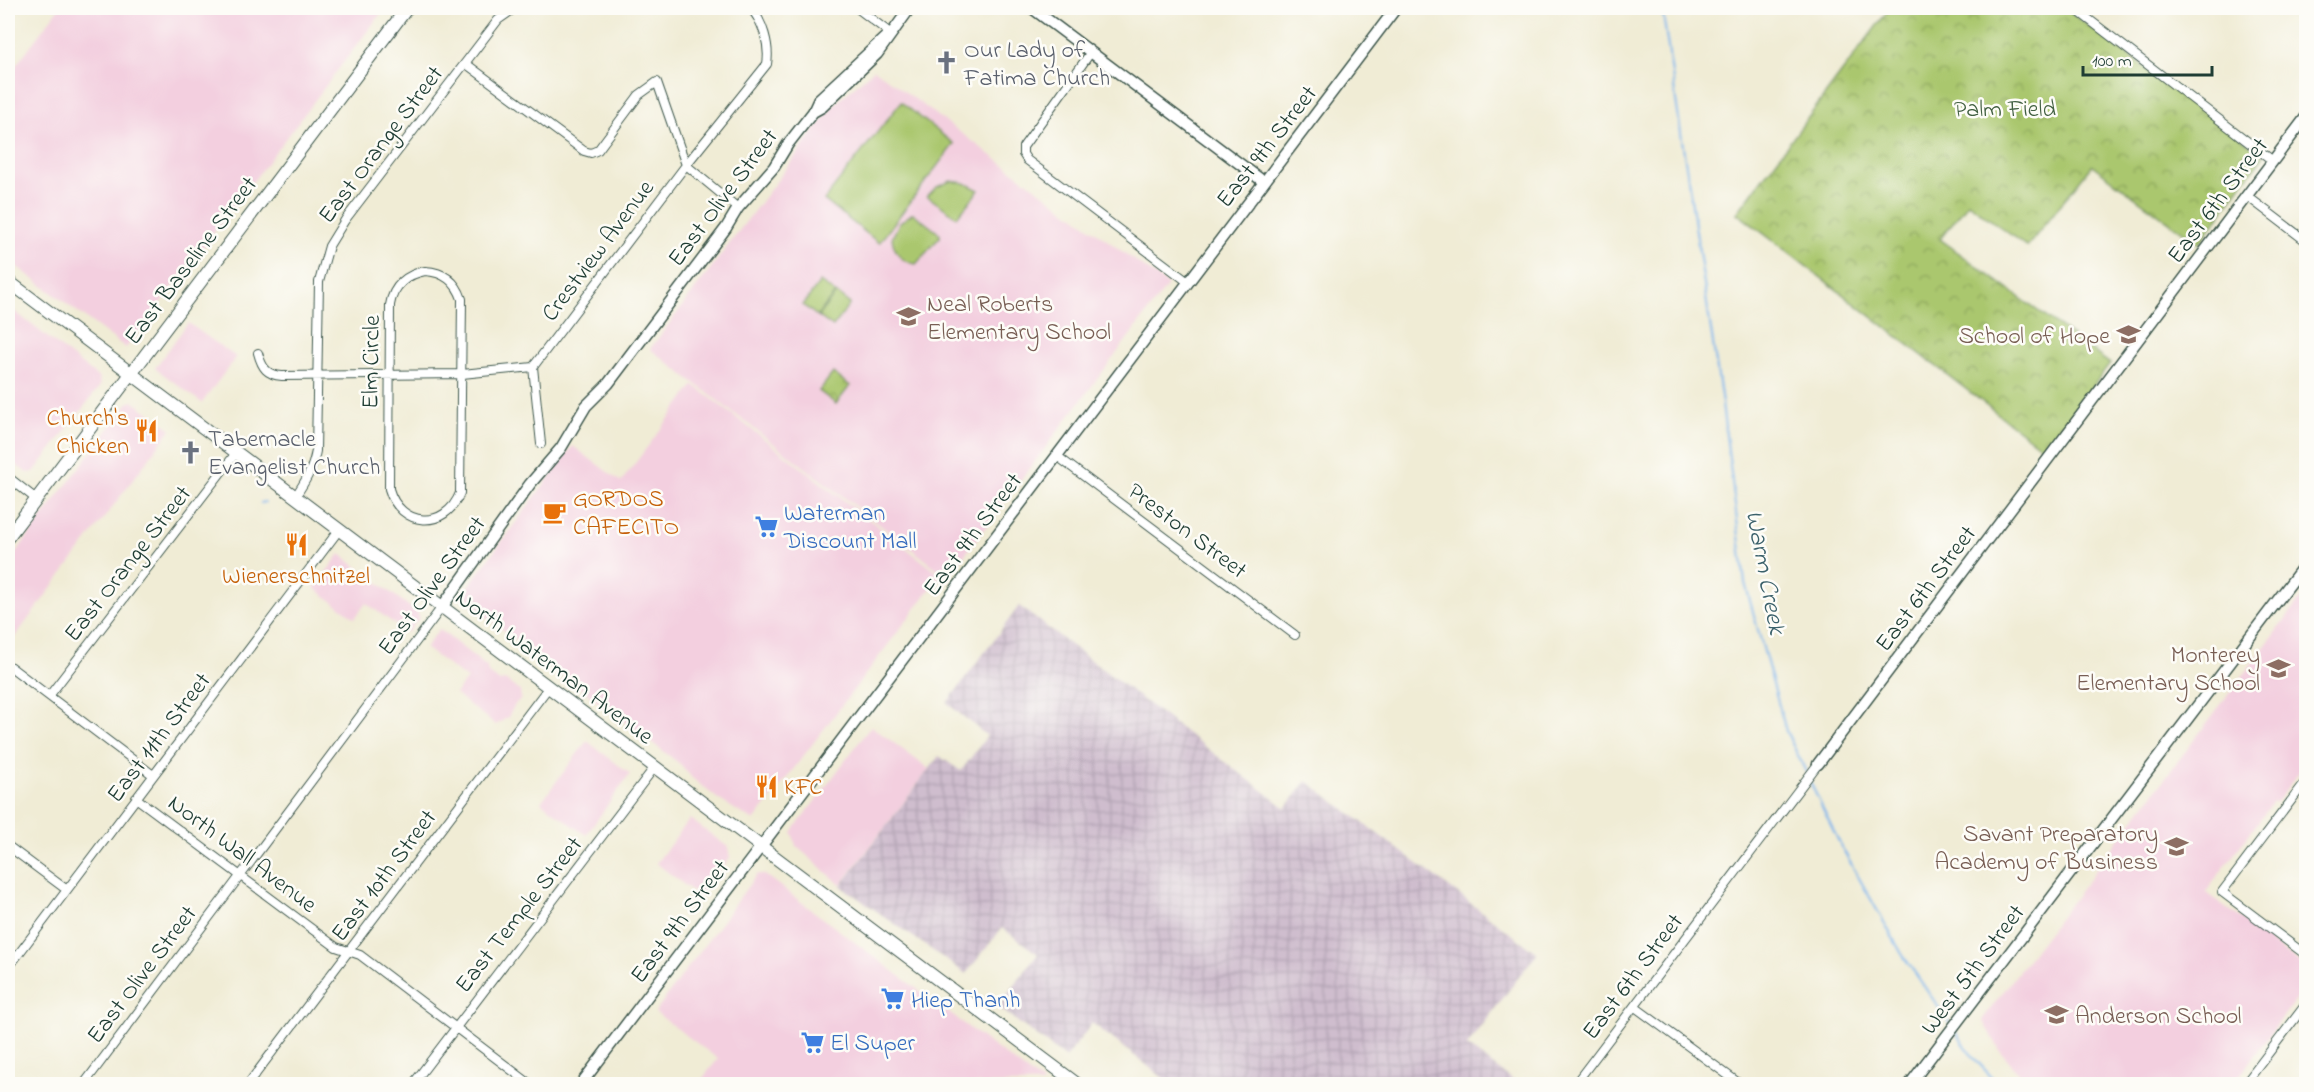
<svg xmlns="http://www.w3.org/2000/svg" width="2314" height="1092" font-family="'Indie Flower',sans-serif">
  <defs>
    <pattern id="industrial-grid" width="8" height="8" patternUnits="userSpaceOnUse" patternTransform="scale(1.5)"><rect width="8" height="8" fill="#cfbdce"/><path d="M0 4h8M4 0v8" fill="none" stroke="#b1a3b2"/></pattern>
    <pattern id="park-crowns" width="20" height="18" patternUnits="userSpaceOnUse" patternTransform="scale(1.5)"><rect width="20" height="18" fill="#aac76e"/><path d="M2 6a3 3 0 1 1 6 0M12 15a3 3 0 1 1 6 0" fill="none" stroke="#8aa35b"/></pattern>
  </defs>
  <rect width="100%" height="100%" fill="#fdfcf7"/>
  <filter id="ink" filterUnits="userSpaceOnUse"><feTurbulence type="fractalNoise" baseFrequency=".0167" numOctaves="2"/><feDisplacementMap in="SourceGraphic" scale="12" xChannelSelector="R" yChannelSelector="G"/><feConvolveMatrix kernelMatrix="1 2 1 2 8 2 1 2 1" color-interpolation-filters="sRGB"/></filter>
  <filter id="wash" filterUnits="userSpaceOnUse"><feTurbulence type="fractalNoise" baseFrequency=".008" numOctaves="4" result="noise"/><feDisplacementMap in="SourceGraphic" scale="24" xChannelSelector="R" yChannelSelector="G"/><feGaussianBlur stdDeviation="1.35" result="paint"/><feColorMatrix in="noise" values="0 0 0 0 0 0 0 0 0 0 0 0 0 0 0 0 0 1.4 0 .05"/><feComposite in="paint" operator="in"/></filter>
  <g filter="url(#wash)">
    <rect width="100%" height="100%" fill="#f0ecd5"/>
    <path fill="#f3cfdf" d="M59 8H385L126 348 8 260V76Z
      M874 69 1168 285 948 577 650 349 834 105Z
      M8 306 99 378 100 386 34 472 27 473 8 459Z
      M188 323 236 357 202 403 155 368Z
      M694 385 941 575 754 821 718 799 692 778 680 764 460 597 573 446 621 482Z
      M133 401 171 429 8 646V563L128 403Z
      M340 554 418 613 419 618 407 633 366 603 355 618 314 588Z
      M2306 592V763L2275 804 2273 802 2206 892 2306 968V986L2233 1084H2028L1999 1049 1982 1020Z
      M439 629 487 667 488 673 500 682 505 680 520 691 521 699 516 703 508 717 496 725 455 694 467 679 425 648Z
      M871 726 929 769 841 885 796 846 792 832Z
      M587 741 630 774 586 835 541 802Z
      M690 819 728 847 730 858 700 897 656 863Z
      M757 874 765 875 1044 1084H698L718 1059 655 1012Z"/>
    <path fill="url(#industrial-grid)" d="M1019 606 1286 808 1307 781 1537 953 1467 1046 1518 1084H1171L1092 1023 1066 1058 998 1007 1038 954 1002 928 966 974 841 886 939 756 961 771 987 736 947 703Z"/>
    <path fill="url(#park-crowns)" stroke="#648251" stroke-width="1.5" d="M1890 8H2064L2264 155 2199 244 2092 165 2027 247 1968 203 1940 239 2110 364 2045 450 1737 213Z
      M833 373 850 386 836 404 819 391Z"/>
    <path fill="#aac76e" stroke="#648251" stroke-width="1.5" d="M901 102 954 144 879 243 824 200Z
      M951 181 965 183 979 190 957 217 927 196 937 187Z
      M913 213 940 234V237L916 264C902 263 894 252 892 238L899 223Z
      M820 282 835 293 817 316 803 305Z
      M836 293 850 304 833 327 818 316Z"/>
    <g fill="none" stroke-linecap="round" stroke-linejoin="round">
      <path stroke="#7cb4ec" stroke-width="2" d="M1662 8 1721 396 1745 583 1786 731 1807 774
        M261 503 265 502
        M1809 780 1842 848 1902 954 1950 1024
        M1955 1031 1974 1058 1998 1084"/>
    </g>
  </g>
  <g filter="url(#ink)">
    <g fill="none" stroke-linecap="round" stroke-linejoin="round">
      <defs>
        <path id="street" d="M857 8 890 33
          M2074 8 2273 161
          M1091 52 1023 147V154L1027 160 1188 282
          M465 63 584 151 591 153 598 150 639 95 657 82 686 165 738 208
          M2247 196 2306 241
          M425 271C444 272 456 281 462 299L460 493C445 531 400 527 389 489L390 305C393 286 407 274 425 271Z
          M258 353C262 368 267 375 282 376L462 374 533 367
          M541 444 533 367 686 165 767 64C770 46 763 20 750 8
          M1057 456 1295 635
          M8 477 36 499
          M295 497C305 482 313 469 316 451L319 282 329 246 345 220 498 20 515 8
          M8 665 153 775
          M49 696 236 453
          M2306 781 2222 892 2306 955
          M136 798 336 947 360 955 530 1084
          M8 846 67 890
          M8 968 339 530
          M1635 1007 1740 1084
          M84 1084 442 607
          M248 1084 548 688
          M413 1084 654 768
          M1575 1084 1818 764
          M2245 1084 2306 1004"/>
        <path id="secondary" d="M1032 8 1264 182
          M813 112 822 107 877 54 910 8
          M442 607 530 484 561 448 586 406 608 384 726 228 738 208 774 167 788 144 813 112 819 99 890 33
          M1818 764 2306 117
          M581 1084 1396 8
          M1910 1084 2306 563"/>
        <path id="primary" d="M8 281 1077 1084
          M8 537 407 8"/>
      </defs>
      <use href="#street" stroke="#3e574c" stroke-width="10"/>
      <use href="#secondary" stroke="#3e574c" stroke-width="13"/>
      <use href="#primary" stroke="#3e574c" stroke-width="14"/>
      <use href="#street" stroke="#fff" stroke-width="8"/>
      <use href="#secondary" stroke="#fff" stroke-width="10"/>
      <use href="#primary" stroke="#fff" stroke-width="12"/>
    </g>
  </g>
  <defs>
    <symbol id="church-bare" viewBox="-9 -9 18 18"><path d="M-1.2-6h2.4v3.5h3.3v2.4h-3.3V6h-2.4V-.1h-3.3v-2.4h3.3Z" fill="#6b7280" stroke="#fdfcf7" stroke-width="2.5" paint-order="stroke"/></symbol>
    <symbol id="school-bare" viewBox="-9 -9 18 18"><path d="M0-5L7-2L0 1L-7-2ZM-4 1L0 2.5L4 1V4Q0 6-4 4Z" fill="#8d6e63" stroke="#fdfcf7" stroke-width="2.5" paint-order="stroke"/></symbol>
    <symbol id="restaurant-bare" viewBox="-9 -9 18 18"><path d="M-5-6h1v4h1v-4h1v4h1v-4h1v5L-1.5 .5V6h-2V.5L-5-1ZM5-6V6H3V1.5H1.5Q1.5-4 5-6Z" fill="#e8710a" stroke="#fdfcf7" stroke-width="2.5" paint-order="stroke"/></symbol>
    <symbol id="cafe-bare" viewBox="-9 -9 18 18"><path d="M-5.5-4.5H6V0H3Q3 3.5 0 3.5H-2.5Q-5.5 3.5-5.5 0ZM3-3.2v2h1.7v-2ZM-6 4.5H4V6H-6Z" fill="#e8710a" stroke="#fdfcf7" stroke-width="2.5" paint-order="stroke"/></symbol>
    <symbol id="supermarket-bare" viewBox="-9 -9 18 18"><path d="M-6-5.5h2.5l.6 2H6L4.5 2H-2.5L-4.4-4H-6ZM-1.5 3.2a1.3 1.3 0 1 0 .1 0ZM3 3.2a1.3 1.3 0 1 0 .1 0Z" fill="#3f7fe0" stroke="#fdfcf7" stroke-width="2.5" paint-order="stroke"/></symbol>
  </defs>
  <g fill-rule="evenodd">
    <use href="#church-bare" x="930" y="46" width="33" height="33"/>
    <use href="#school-bare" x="892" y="300" width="33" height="33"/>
    <use href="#school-bare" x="2112" y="318" width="33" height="33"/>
    <use href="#restaurant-bare" x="130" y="414" width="33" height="33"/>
    <use href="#church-bare" x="174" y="436" width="33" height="33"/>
    <use href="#cafe-bare" x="538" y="496" width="33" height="33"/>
    <use href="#supermarket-bare" x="750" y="510" width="33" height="33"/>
    <use href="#restaurant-bare" x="280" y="528" width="33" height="33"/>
    <use href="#school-bare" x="2262" y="652" width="33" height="33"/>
    <use href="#restaurant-bare" x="750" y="770" width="33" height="33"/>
    <use href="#school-bare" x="2160" y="830" width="33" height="33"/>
    <use href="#supermarket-bare" x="876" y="982" width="33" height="33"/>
    <use href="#school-bare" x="2040" y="998" width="33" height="33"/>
    <use href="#supermarket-bare" x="796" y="1026" width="33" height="33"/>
  </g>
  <g text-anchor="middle" stroke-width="5" stroke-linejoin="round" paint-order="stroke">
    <g font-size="24" fill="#5b616d" stroke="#fdfcf7" text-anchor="start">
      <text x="964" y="57">Our Lady of<tspan x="964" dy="28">Fatima Church</tspan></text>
      <text x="208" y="446">Tabernacle<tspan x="208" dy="28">Evangelist Church</tspan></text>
    </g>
    <g font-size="24" fill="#426042" stroke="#fdfcf7">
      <text x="2005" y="116">Palm Field</text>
    </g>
    <g font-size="24" fill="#1f3d34" stroke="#fdfcf7">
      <text transform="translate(380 144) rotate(-53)" y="8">East Orange Street</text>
      <text transform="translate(1266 146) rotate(-52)" y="8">East 9th Street</text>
      <text transform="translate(722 197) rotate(-53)" y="8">East Olive Street</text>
      <text transform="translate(2217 200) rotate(-53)" y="8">East 6th Street</text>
      <text transform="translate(597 250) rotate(-53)" y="8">Crestview Avenue</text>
      <text transform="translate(190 260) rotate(-53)" y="8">East Baseline Street</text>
      <text transform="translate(370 362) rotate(-89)" y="8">Elm Circle</text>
      <text transform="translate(1188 530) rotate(37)" y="8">Preston Street</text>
      <text transform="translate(972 534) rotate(-53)" y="8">East 9th Street</text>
      <text transform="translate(127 563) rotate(-52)" y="8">East Orange Street</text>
      <text transform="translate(431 585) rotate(-54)" y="8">East Olive Street</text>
      <text transform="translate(1925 588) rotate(-53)" y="8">East 6th Street</text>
      <text transform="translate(555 666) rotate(37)" y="8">North Waterman Avenue</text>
      <text transform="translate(158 737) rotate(-53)" y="8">East 11th Street</text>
      <text transform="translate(243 853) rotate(37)" y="8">North Wall Avenue</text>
      <text transform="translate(383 875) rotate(-53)" y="8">East 10th Street</text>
      <text transform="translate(518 914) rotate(-52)" y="8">East Temple Street</text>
      <text transform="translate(679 921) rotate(-53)" y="8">East 9th Street</text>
      <text transform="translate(1972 969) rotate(-53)" y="8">West 5th Street</text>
      <text transform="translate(141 974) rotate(-53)" y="8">East Olive Street</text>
      <text transform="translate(1632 976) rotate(-53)" y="8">East 6th Street</text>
    </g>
    <g font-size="24" fill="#785e54" stroke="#fdfcf7" text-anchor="end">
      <text x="927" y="311" text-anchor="start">Neal Roberts<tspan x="927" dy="28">Elementary School</tspan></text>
      <text x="2110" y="343">School of Hope</text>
      <text x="2260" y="662">Monterey<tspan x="2260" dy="28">Elementary School</tspan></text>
      <text x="2158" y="841">Savant Preparatory<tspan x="2158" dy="28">Academy of Business</tspan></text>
      <text x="2075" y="1023" text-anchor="start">Anderson School</text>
    </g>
    <g font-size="24" fill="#c56008" stroke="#fdfcf7" text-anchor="start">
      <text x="129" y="425" text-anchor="end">Church's<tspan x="129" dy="28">Chicken</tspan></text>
      <text x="573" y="506">GORDOS<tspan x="573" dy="28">CAFECITO</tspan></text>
      <text x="296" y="583" text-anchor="middle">Wienerschnitzel</text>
      <text x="784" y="794">KFC</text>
    </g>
    <g font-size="24" fill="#366cbe" stroke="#fdfcf7" text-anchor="start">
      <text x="784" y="520">Waterman<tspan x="784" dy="28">Discount Mall</tspan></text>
      <text x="911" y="1007">Hiep Thanh</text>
      <text x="830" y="1050">El Super</text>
    </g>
    <g font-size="26" font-style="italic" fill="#3b616b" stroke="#fdfcf7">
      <text transform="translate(1767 572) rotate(79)" y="9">Warm Creek</text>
    </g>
  </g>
  <rect width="2314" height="1092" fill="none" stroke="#fdfcf7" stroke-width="30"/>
  <path d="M2083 66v9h129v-9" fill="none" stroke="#1f3d34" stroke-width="3"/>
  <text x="2092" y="66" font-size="18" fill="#1f3d34" stroke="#fdfcf7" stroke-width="4.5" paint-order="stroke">100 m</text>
</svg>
